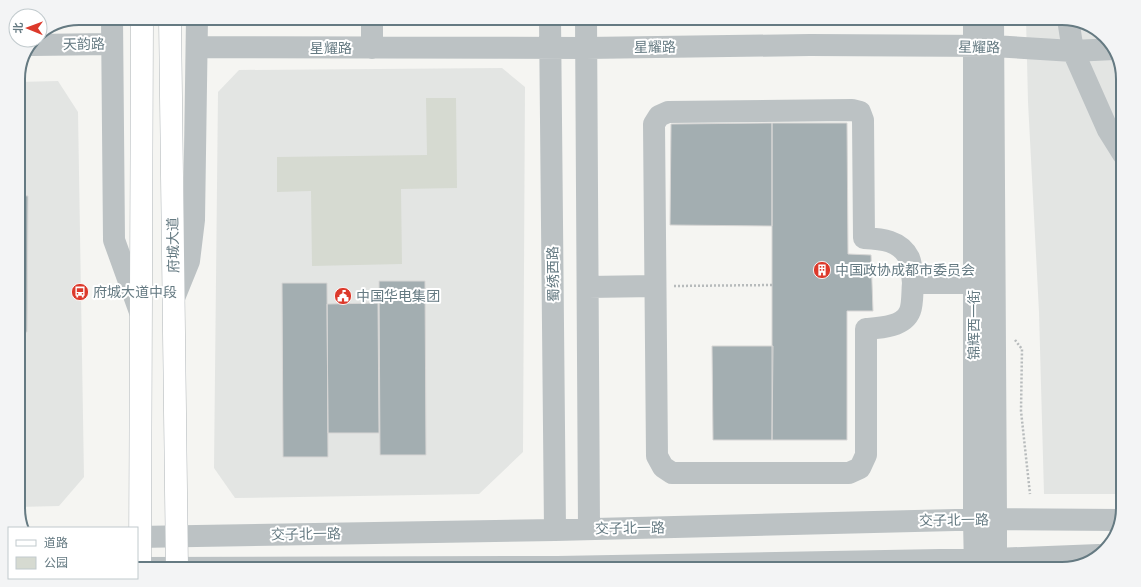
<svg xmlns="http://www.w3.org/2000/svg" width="1141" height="587" font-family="Inter,'Noto Sans SC',sans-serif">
  <rect width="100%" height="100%" fill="#f5f5f2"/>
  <path fill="#e3e5e3" d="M238 18H487L484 21 242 24Z
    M625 18H930L927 22 628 20Z
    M1026 18H1062L1089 24 1113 45 1123 75V494H1044L1039 312 1028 102Z
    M502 68 525 87 523 452 479 494 235 498 214 468 218 92 239 70Z
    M58 81 78 112 84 477 59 506 18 507V82Z"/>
  <path fill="#d6dad1" d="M426 98H456L457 188 401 189 402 264 312 266 311 191 277 192V157L427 155Z"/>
  <path fill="#a3aeb1" stroke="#d7d6d5" d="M772 123H847L848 254 871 255 873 311H847V440H772Z
    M772 123V226L670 225 671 124Z
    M18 195 28 196 27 332 18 333Z
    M379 281H425L426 455H380Z
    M282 283H327L328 457H283Z
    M378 303 379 433H328L327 304Z
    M712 346H773L772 440H713Z"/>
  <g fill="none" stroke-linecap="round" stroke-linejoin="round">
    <defs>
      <path id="major" d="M170 18 177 569
        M140 569 142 18"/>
    </defs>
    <use href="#major" stroke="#b0b6b9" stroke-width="23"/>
    <path stroke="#b7bbbc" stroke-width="2.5" stroke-dasharray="2 2" stroke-linecap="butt" d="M674 286 773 285
      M1015 340 1022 349 1021 411 1030 494"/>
    <path stroke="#bcc2c4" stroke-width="22" d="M112 18 114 240 140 312
      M372 18V48
      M550 18 555 530
      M586 18 589 528
      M974 18V520L975 569
      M993 18 996 519V569
      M1068 19 1073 51 1108 130 1123 154
      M32 45 112 44
      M197 47 586 48 810 45 993 46 1073 51 1114 49
      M913 283C912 292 913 303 910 311 904 327 880 328 866 329V455L860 468 849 473H672L663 467 657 456 654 124 659 116 668 112 852 110 860 112 863 120 864 238C881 239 900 240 909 258 912 265 912 275 913 283H974
      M588 287 655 286
      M174 298 189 261 194 220 197 18
      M137 537 555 530 996 519 1120 520
      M137 568 557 567 995 559 1099 555"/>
    <use href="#major" stroke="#fff" stroke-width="22"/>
  </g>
  <defs>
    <symbol id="building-disc" viewBox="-11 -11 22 22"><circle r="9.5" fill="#dc392b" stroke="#fff"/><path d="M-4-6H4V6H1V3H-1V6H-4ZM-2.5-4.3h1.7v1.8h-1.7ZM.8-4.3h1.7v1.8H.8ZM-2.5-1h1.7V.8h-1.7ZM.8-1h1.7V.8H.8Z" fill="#fff"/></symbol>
    <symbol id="bus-disc" viewBox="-11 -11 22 22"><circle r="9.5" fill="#dc392b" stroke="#fff"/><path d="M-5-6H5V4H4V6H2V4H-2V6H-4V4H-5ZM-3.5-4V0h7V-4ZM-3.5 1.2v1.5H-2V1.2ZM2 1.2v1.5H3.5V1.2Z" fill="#fff"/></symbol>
    <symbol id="civic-disc" viewBox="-11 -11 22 22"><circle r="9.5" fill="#dc392b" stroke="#fff"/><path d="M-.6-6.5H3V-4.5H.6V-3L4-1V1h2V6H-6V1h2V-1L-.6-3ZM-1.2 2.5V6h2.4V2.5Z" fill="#fff"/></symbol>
  </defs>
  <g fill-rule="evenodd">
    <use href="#building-disc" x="812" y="260" width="20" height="20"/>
    <use href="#bus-disc" x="70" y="282" width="20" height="20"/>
    <use href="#civic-disc" x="333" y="286" width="20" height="20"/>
  </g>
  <g text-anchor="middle" stroke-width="4" stroke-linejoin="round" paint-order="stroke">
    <g font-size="14" fill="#657a82" stroke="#fff">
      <text transform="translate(84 44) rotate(-1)" y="5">天韵路</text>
      <text transform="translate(655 47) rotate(-1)" y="5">星耀路</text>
      <text transform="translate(979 47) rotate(1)" y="5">星耀路</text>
      <text x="331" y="53">星耀路</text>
      <text transform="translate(173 245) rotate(-91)" y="5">府城大道</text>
      <text transform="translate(553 274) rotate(-91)" y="5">蜀绣西路</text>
      <text transform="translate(974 325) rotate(-90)" y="5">锦辉西一街</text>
      <text transform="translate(954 520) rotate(-1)" y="5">交子北一路</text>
      <text transform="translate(630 528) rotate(-1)" y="5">交子北一路</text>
      <text transform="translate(306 534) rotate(-1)" y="5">交子北一路</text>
    </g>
    <g font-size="14" fill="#657a82" stroke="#fff" text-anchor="start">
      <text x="835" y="275">中国政协成都市委员会</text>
      <text x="93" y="297">府城大道中段</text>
      <text x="356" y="301">中国华电集团</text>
    </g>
  </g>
  <path d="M0 0H1141V587H0ZM79 25H1062A54 54 0 0 1 1116 79V508A54 54 0 0 1 1062 562H79A54 54 0 0 1 25 508V79A54 54 0 0 1 79 25Z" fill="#f3f4f5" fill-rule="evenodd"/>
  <path fill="none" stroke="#657a82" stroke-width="2" d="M79 25H1062A54 54 0 0 1 1116 79V508A54 54 0 0 1 1062 562H79A54 54 0 0 1 25 508V79A54 54 0 0 1 79 25Z"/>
  <rect x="8" y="527" width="130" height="52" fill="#ffffff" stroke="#c1cacd"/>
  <rect x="16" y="540" width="20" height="6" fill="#ffffff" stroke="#c1cacd"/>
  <text x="44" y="547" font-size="12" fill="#657a82">道路</text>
  <rect x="16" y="557" width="20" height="12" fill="#d6dad1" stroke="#c1cacd"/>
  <text x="44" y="567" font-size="12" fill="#657a82">公园</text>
  <g transform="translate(28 28) rotate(271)"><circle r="19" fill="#ffffff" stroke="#c1cacd"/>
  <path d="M0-3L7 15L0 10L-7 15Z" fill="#dc392b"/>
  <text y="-6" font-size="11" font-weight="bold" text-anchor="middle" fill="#657a82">北</text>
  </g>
</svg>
